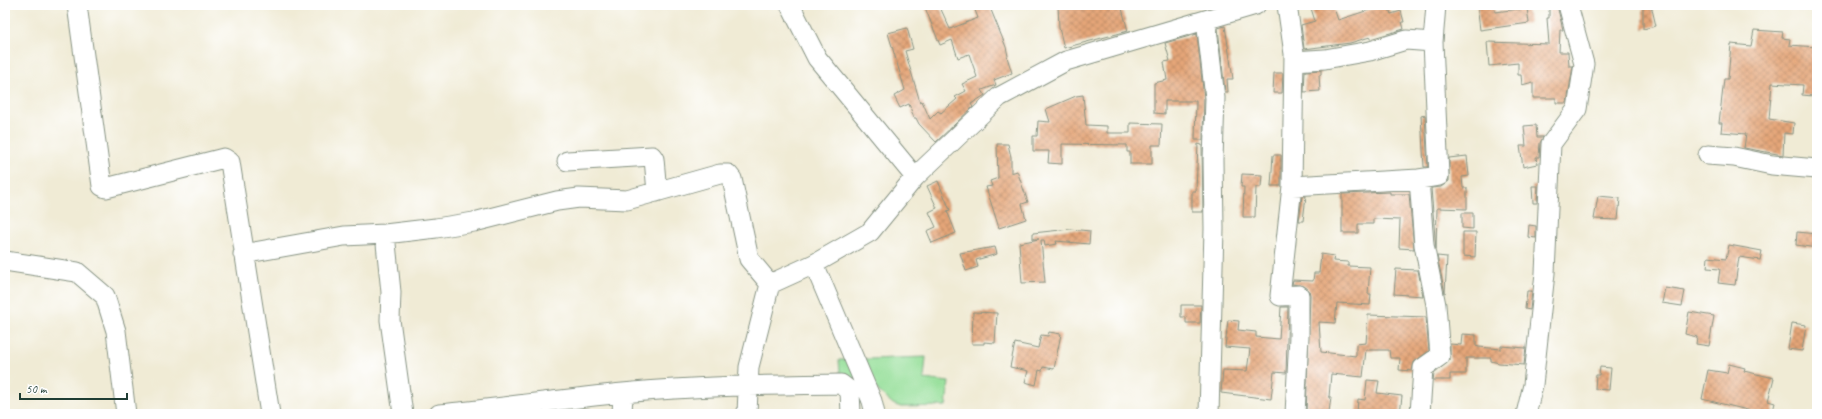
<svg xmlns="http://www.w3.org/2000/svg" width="1822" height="419" font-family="Caveat,sans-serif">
  <defs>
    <pattern id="building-cross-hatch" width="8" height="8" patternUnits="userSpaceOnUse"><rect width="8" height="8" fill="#e5a678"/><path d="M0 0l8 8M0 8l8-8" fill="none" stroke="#b98863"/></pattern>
  </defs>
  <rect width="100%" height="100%" fill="#fff"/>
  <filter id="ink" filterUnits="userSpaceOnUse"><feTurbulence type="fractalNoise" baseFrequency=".025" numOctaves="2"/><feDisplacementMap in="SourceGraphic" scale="8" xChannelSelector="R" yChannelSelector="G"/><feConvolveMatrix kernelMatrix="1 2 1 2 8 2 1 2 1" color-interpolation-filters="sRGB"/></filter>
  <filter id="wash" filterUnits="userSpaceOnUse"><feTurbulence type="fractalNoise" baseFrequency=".012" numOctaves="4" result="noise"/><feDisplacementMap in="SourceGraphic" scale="16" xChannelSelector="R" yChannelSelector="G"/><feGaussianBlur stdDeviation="0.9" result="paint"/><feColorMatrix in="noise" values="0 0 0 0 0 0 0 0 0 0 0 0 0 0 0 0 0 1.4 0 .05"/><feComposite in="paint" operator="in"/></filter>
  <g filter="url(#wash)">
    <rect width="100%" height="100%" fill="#f0ebd5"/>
    <path fill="#96df9a" stroke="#5a8e67" d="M926 357 924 379 949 382 946 406 901 407 893 404 874 387 841 384 839 360Z"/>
    <g id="blocks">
      <path fill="url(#building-cross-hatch)" d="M924 5H939L950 29 978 18 973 5H989L1006 47 1008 56 1007 57 1012 73 994 80 996 85 982 90 985 95 971 104 973 107 936 142 919 124 916 118H914L909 104 900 108 894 96 905 90 888 33 907 28 913 49 905 51 920 102 922 101 930 119 938 111 941 113 957 99 955 97 966 91 962 84 977 77 969 54 958 58 952 40 940 45Z
        M1058 5H1121L1128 31 1064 48 1059 28Z
        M1310 5H1333L1338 20 1375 8 1376 9 1388 6 1391 14 1401 11 1404 22H1402L1404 29 1370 39V37L1350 43 1304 49 1301 25 1315 21Z
        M1477 5H1494L1495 12 1527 8 1529 23 1480 30Z
        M1549 5H1557L1563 30H1560L1559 52H1568L1569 66H1573L1567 103H1556V98H1533V82L1522 85 1521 75H1518V63L1489 66 1487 42 1549 44 1547 18H1549Z
        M1643 5H1651L1656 26 1643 29Z
        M1225 26 1233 79H1227L1228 92H1225L1218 28Z
        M1754 30 1783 32 1782 38 1790 39 1789 45 1817 47 1813 96 1802 95 1803 85 1772 83 1769 119 1794 123 1793 134 1784 133 1783 155 1744 148 1746 134 1721 132 1722 123H1719L1724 79H1728L1731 44 1751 46Z
        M1197 34 1204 98 1203 140H1195L1196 101H1165V114L1154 113V83L1167 80 1164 62 1170 61 1165 43Z
        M1321 70V75H1319L1320 91 1304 92 1305 71Z
        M1274 73H1283L1282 93H1273Z
        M1083 95 1086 125 1107 126V133H1130V123L1162 124 1161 145H1152V164H1130V152H1127V145L1062 144V164L1048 163 1049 151H1033V136H1037L1038 121 1050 122 1046 109 1076 96Z
        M1425 115 1428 167H1424L1421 116Z
        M1536 125 1537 137H1543L1540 143 1539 157H1536L1537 164 1523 167 1520 146H1526L1524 126Z
        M997 144H1008L1011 157V173L1017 171 1028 202 1022 204 1026 219 999 228 986 187 992 186 990 181 998 178Z
        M1198 144 1202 145 1203 212H1192V191H1196Z
        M1273 155H1281V186H1271Z
        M1467 156 1469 176 1462 177 1463 188H1467V209L1437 208 1436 249 1431 188 1441 187 1449 181V158Z
        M1242 174 1262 175 1261 187H1256L1255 217H1243L1244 187H1241Z
        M938 181 950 210 947 211 956 233 932 243 927 231 936 227 929 212 937 208 927 186Z
        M1532 186H1538L1537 203H1533Z
        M1390 192V194H1409L1414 249 1399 248 1400 220 1373 219V224H1358V233H1342V194Z
        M1302 196H1306L1303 221H1299Z
        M1598 196 1620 198 1618 220 1594 219Z
        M1462 213H1473V229L1462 228Z
        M1529 225 1536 226V238L1528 237Z
        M1070 229 1090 231 1089 244 1056 241 1057 244 1045 246 1044 240H1041L1045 282 1022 283 1019 243 1039 239H1033V233Z
        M1463 232H1476L1475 257 1463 256Z
        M1797 232 1817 234V248L1796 245Z
        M1729 245 1762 251 1760 260 1739 257 1735 285 1718 283 1720 269 1707 268 1708 257 1726 259Z
        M995 247 997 254 976 260 978 267 966 271 960 253Z
        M1321 254 1334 256 1333 261 1348 262V266L1370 267 1368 294H1371L1370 305 1337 303 1335 323 1319 322 1321 352 1356 356V344L1366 343 1368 315 1426 317 1429 351 1414 362 1412 371 1399 370 1400 358H1390L1389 350H1366L1363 377 1331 374 1329 397H1331L1329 412 1318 411 1317 414H1306L1310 295 1309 290 1304 286 1292 284 1293 280 1313 281 1314 273H1319Z
        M1437 256 1447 257 1445 293Z
        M1396 269 1418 270 1423 296 1394 294Z
        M1665 288 1685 291 1682 306 1662 303Z
        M1527 291H1532L1530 310 1525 309Z
        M1181 305H1201L1200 323H1186V317H1181Z
        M1281 307H1288L1286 373 1274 372 1271 399 1221 393 1223 370 1247 371 1250 349 1225 347 1228 320 1239 321 1238 330 1256 332V337L1279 339Z
        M973 312 997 313 995 343 984 342V344H972Z
        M1689 312 1714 316 1709 346 1696 344 1697 337 1685 334Z
        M1792 323 1806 325 1802 351 1788 349Z
        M1049 332 1061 334 1054 369 1043 367 1042 371 1039 370 1036 385 1025 382 1028 371 1010 367 1015 343 1038 348 1041 335 1048 336Z
        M1462 334 1476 335V346L1479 347 1501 349V346L1526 348 1524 365 1499 363 1491 361V358H1466V374H1450V380H1433L1434 374 1450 360V344L1461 345Z
        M1729 364 1745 368 1744 371 1774 378 1768 401 1775 403 1772 414H1764L1702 399 1708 370 1727 373Z
        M1600 367 1611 368 1609 390 1595 389 1596 375H1599Z
        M1367 380 1379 381 1377 393 1402 396 1400 414 1357 413 1358 399 1365 400Z"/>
    </g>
  </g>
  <g filter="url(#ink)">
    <use href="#blocks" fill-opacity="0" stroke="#889484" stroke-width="1"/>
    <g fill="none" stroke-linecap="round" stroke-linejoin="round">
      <defs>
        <path id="minor" d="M77 5 102 186 106 188 224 158 230 162 270 414
          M1287 5 1294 54 1292 186 1280 296 1299 295V336L1295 414
          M1206 20 1215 98 1213 160 1214 229 1209 414
          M1294 61 1325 59 1370 51 1406 40 1433 42 1436 5
          M1708 155 1734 157 1772 165 1817 169
          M567 161 652 156 654 159 657 192
          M915 177 999 97 1066 61 1256 5
          M1419 179 1439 176 1433 42
          M1292 186 1419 179 1424 245 1436 305 1440 356 1423 368 1420 414
          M385 234 391 292 390 320 403 414
          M243 254 344 236 385 234 436 228 474 222 557 201 579 198 627 200 720 174H728L732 179 749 259 770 284
          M5 261 77 272 105 296 116 331 126 414
          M814 264 872 401 875 414
          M439 414C501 408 562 399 623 393 695 386 768 385 841 384L850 391 851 414
          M622 414 623 393
          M747 414 749 367 770 284 814 264 870 232 915 177 817 58 790 5
          M1526 414 1533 385 1545 273 1551 144 1577 109 1584 64 1568 5"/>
      </defs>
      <use href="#minor" stroke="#889484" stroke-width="21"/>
      <use href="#minor" stroke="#fff" stroke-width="19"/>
    </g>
  </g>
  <rect width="1822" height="419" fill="none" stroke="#fff" stroke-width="20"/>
  <path d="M20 393v6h107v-6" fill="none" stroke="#1f3d34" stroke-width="2"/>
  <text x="26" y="393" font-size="12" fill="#1f3d34" stroke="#ffffff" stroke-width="3" paint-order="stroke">50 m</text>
</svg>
